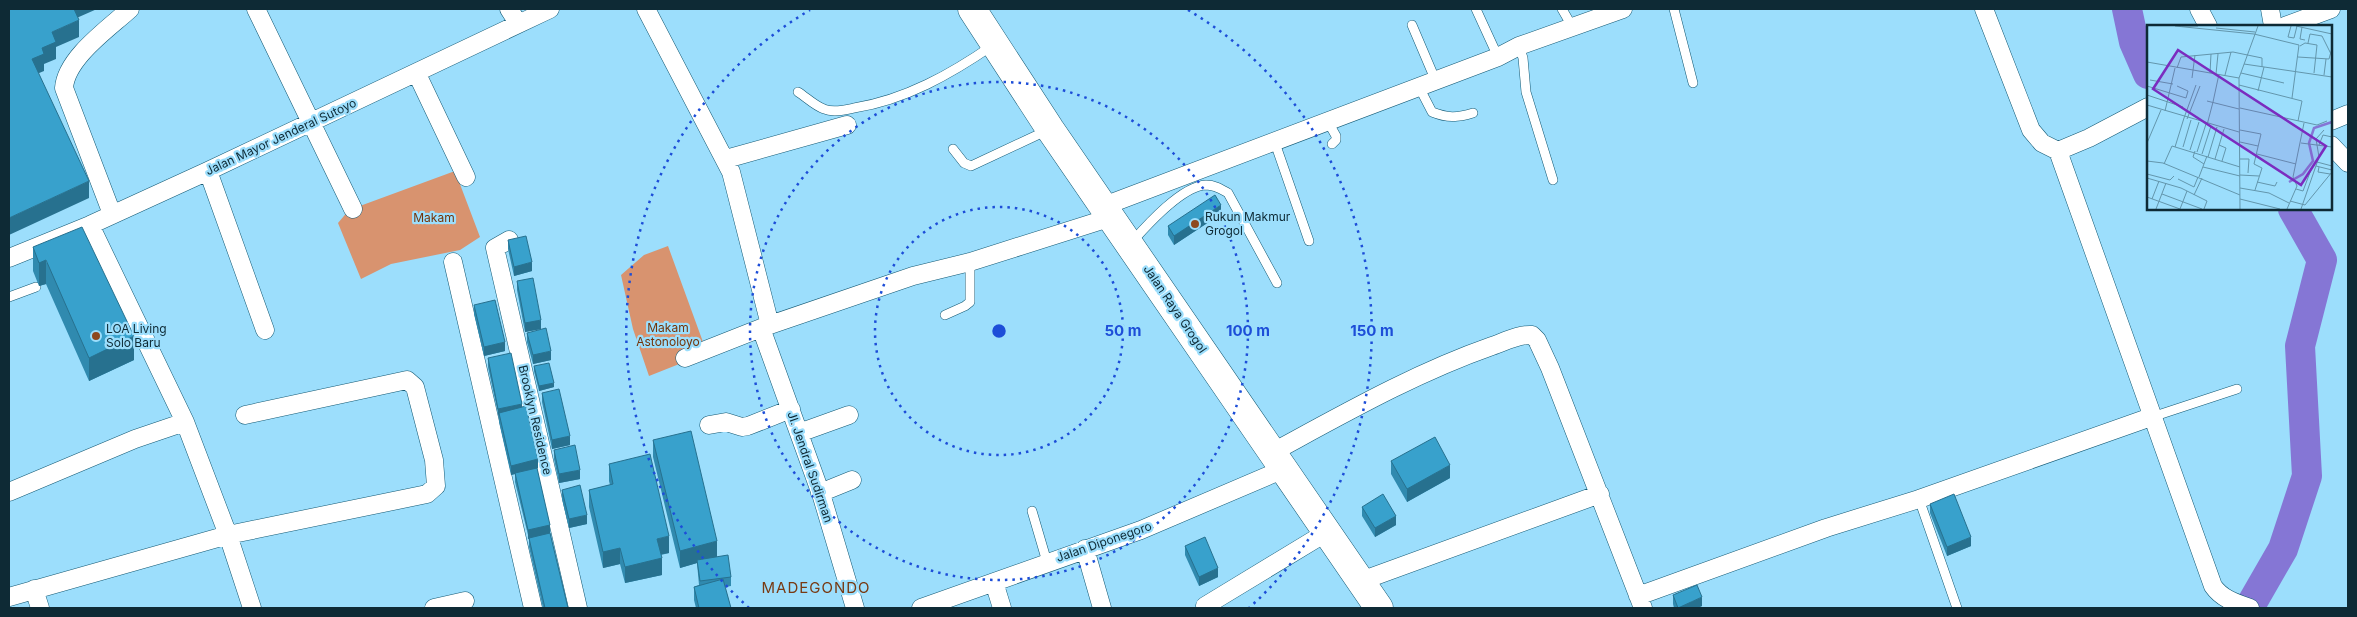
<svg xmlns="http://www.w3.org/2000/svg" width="2357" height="617" font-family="Inter,sans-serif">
  <rect width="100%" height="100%" fill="#9cdefc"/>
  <path fill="#d8936f" d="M455 171 480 237 460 250 391 264 361 279 338 223 349 210Z
    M668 246 707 353 649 376 633 329 621 275 644 255Z"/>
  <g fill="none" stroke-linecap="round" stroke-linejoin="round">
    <path stroke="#8576d5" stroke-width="30" d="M2127 9 2134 42 2148 74
      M2249 608 2283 549 2307 476 2300 346 2322 260 2293 209"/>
    <defs>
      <path id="lane" d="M1476 9 1498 57
        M1562 9 1573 28
        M1674 9 1693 83
        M1412 25 1435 79
        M1519 46 1523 58 1526 92 1553 180
        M1418 85 1432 112C1447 118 1457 118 1473 113
        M798 92C806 97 815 106 824 109 833 113 845 110 854 108 905 100 951 74 993 45
        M1327 120 1336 136V140L1332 144
        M1274 140 1309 241
        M953 149 964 163 971 166 1048 130
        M1132 242C1147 225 1182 186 1206 185 1215 185 1221 189 1228 193L1277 283
        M9 297 36 287
        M945 315 965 306 970 302V262
        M2152 417 2237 389
        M1919 499 1957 608
        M1032 511 1047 562"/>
      <path id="street" d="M256 9 353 209
        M509 9 518 23
        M646 9 731 172 770 325
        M1984 9 2031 130 2042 143 2058 151 2213 586C2222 599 2236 603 2250 608
        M2199 9 2208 26
        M2270 9 2273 26
        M2285 26 2331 9
        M417 74 466 177
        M2331 121 2348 114
        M2331 145 2348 163
        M2058 151 2089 138 2148 107
        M726 159 847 125
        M208 171 265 330
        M1104 206 1498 57 1519 46 1623 9
        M112 214 64 88C66 58 108 29 130 9
        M90 225 185 422 228 535 252 608
        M509 240 495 248 578 608
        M9 258 90 225 208 171 550 9
        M453 262 533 608
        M761 328 822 497 855 608
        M685 358 761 328 913 276 970 262 1112 217
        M709 425 726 422 742 427 748 426 791 409
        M799 433 849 415
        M1273 452C1345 413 1415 373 1492 346 1504 342 1519 334 1532 335L1537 340 1550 368 1643 608
        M9 492 135 439 185 422
        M820 493 852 480
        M1085 549 1102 608
        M1361 581 1600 494
        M994 582 1002 608
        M34 589 40 608
        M1638 596 1826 528 1919 499 2151 417
        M9 597 228 535 427 494 436 486 434 460 415 387 407 380 245 415
        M1205 606 1327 532
        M434 608 465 601
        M921 608 1141 530 1284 469"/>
      <path id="primary" d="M972 9 1050 129 1379 608"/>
    </defs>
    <use href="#lane" stroke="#135974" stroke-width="10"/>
    <use href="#street" stroke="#135974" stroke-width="19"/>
    <use href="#primary" stroke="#135974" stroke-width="29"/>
    <use href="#lane" stroke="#fff" stroke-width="9"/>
    <use href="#street" stroke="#fff" stroke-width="18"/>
    <use href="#primary" stroke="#fff" stroke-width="28"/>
  </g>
  <path fill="#308aaf" d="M1221 214 1174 245 1168 235V226Z
    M508 240 532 271 514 276 508 249Z
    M33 247 134 360 89 381 46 284 39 286 33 271Z
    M517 281 541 329 525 332 517 290Z
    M474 305 505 351 484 356 474 314Z
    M527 333 551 360 533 364 527 342Z
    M488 358 522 407 538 468H537L550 533 568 608H543L529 547V539L515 482V474L511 475 499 422V418L488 367Z
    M534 366 554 387 539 391 534 371Z
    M542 393 570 445 552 449 542 402Z
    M653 440 717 557 731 577V586L725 587 731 608H696L694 600V587L699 585 697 563 680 568 653 457Z
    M554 450 580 479 559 483 554 459Z
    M1391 461 1450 478 1407 502 1391 474Z
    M609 464 669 553 661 555 662 575 625 583 620 564 603 568 589 507V490L610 485 609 481Z
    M562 490 587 524 569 528 562 499Z
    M1930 504 1971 546 1947 556 1930 513Z
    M1362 507 1396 525 1375 537 1362 516Z
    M1185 546 1218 577 1199 586 1185 555Z
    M1673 595 1702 606 1697 608H1674L1673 604Z"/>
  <path fill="#27718f" d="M72 9H97L72 20Z
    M79 20V37L56 47V59L44 64V71L32 76V59L42 48 52 32Z
    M89 181V198L9 235V218Z
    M1221 205V214L1174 245V236Z
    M46 260V284L39 286V263Z
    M532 262V271L514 276V267Z
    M541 320V329L525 332V323Z
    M134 336V360L89 381V358Z
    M505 342V351L484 356V347Z
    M551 351V360L533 364V355Z
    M554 383V387L539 391V386Z
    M522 404V413H499L498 418V409Z
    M570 436V445L552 449V440Z
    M538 459V468L511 475V466Z
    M1450 465V478L1407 502V489Z
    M580 470V479L559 483V474Z
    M587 515V524L569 528V519Z
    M1396 516V525L1375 537V528Z
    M550 525V534L528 539V530Z
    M669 536V553L657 555V539Z
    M1971 537V546L1947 556V547Z
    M717 541V558L697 560V563L680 568V551Z
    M620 548V564L603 568V552Z
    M662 558V575L625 583V567Z
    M1218 568V577L1199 586V577Z
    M1702 597V606L1697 608H1678Z"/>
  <path fill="#38a1cc" stroke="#27718f" d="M9 9H74L79 20 52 32 56 42 42 48 44 54 32 59 89 181 9 218Z
    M1215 195 1221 205 1174 236 1168 226Z
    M82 227 134 336 89 358 46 260 39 263 33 247Z
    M526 236 532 262 514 267 508 240Z
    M533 278 541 320 525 323 517 281Z
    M495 300 505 342 484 347 474 305Z
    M546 328 551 351 533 355 527 333Z
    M511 353 522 404 498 409 488 358Z
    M549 363 554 383 539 386 534 366Z
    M559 389 570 436 552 440 542 393Z
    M526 406 538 459 511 466 499 413Z
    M691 431 717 541 680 551 653 440Z
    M1435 437 1450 465 1407 489 1391 461Z
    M575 445 580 470 559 474 554 450Z
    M650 454 669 536 657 539 662 558 625 567 620 548 603 552 589 490 613 484 609 464Z
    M537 468 550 525 528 530 515 473Z
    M580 485 587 515 569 519 562 490Z
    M1383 494 1396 516 1375 528 1362 507Z
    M1954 494 1971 537 1947 547 1930 504Z
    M550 533 568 608H545L529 538Z
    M1205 537 1218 568 1199 577 1185 546Z
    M728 555 731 577 700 581 697 560Z
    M723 579 731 608H699L694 587Z
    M1697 585 1702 597 1678 608 1673 595Z"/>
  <g fill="none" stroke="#1d4ed8" stroke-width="2.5" stroke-dasharray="2.5 5">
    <circle cx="999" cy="331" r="124"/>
    <circle cx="999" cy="331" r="249"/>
    <path d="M749 608A373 373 0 0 1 810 10M1188 10A373 373 0 0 1 1249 608"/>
  </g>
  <g fill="#8e491f" stroke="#9cdefc" stroke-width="2">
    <circle cx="1195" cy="224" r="5"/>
    <circle cx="96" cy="336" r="5"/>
  </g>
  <g text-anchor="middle" stroke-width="4.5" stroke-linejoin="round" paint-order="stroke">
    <g font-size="12" fill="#0e2a35" stroke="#9cdefc">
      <text transform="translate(281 137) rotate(-25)" y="4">Jalan Mayor Jenderal Sutoyo</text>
      <text transform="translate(1175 309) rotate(56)" y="4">Jalan Raya Grogol</text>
      <text transform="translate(535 420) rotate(77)" y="4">Brooklyn Residence</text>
      <text transform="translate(810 467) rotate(71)" y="4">Jl. Jendral Sudirman</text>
      <text transform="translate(1104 542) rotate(-19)" y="4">Jalan Diponegoro</text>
    </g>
    <g font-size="12" fill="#0e2a35" stroke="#9cdefc" text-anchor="start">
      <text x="1205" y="221">Rukun Makmur<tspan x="1205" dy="14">Grogol</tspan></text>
      <text x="106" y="333">LOA Living<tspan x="106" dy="14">Solo Baru</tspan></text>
    </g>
    <g font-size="12" fill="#733409" stroke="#9cdefc">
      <text x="434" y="222">Makam</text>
      <text x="668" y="332">Makam<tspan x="668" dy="14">Astonoloyo</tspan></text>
    </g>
    <g font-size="15" letter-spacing="1" fill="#783a13" stroke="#9cdefc">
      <text x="816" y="593">MADEGONDO</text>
    </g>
  </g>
  <g transform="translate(2147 25)">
    <rect width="185" height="185" fill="#9cdefc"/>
    <path fill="none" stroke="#8576d5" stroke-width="2.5" d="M142 157 156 149 166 136 162 118 167 103 185 97"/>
    <path fill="none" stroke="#6396ac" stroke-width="1" d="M28 1 107 9 152 20 145 73M35 1H51M144 1 141 12 147 13 150 1M149 1 185 9M155 2 153 14 158 15M69 3 108 7M161 18 163 9 175 11 185 31M153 21 158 18 170 20 167 48M151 32 182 34 185 23M0 37 92 53M97 39 185 52M30 43 34 32 86 27 115 33V42M63 48 64 29M94 48 137 58M69 49 71 29M78 50 84 27M177 50 179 34M45 53 48 30M3 55 26 59M92 60 155 76 151 96M0 61 39 73 41 66 30 61M111 66 117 42M0 70 36 82M60 76 92 84M66 77 72 49M0 80 92 107M93 83 170 100 180 96M18 86 28 43M37 93 49 60M40 94 53 61M60 100 66 77M93 105 114 109 107 139 115 143 108 165M93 117 111 121M0 118 14 85M154 118 185 122M72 120 79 123 75 136M172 120 176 110 185 112M28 122 37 93M36 122 44 95M43 125 52 97M48 126 46 132 57 139M50 127 59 99M55 129 64 101M110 129 149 139M61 132 70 102M68 134 77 104M93 134H102L101 148M0 136 16 138 93 170M170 137 185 141M17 139 25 121 93 142M169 141 185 145M56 142 93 151M172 142 171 147 183 149M0 149 23 155 27 151M93 150 112 151M52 152 60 131M0 153 34 163 60 176 57 184M31 154 47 162 51 152M110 157 128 161 130 157M93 163 122 168 142 178M149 164 156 166 165 142M15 169 55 184M47 170 55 153M0 172 33 184M5 174 12 156M93 174 133 184M143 176 158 180 185 147M9 184 19 158M33 184 40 166M93 184 92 53 111 1M140 184 150 161 146 152 157 98M154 184 172 132 169 114 177 105"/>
    <path fill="#7b2cbf" fill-opacity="0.15" stroke="#7b2cbf" stroke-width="2.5" d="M31 25 179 121 154 160 6 64Z"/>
    <rect width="185" height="185" fill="none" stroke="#0e2a35" stroke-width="2.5"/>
  </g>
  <circle cx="999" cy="331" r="8" fill="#1d4ed8" stroke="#9cdefc" stroke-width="2.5"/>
  <g font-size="15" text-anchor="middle" font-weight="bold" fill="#1d4ed8" stroke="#9cdefc" stroke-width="4.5" stroke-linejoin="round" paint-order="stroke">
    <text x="1123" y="336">50 m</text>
    <text x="1248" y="336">100 m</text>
    <text x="1372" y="336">150 m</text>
  </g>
  <rect width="2357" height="617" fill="none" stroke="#0e2a35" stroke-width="20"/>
</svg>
